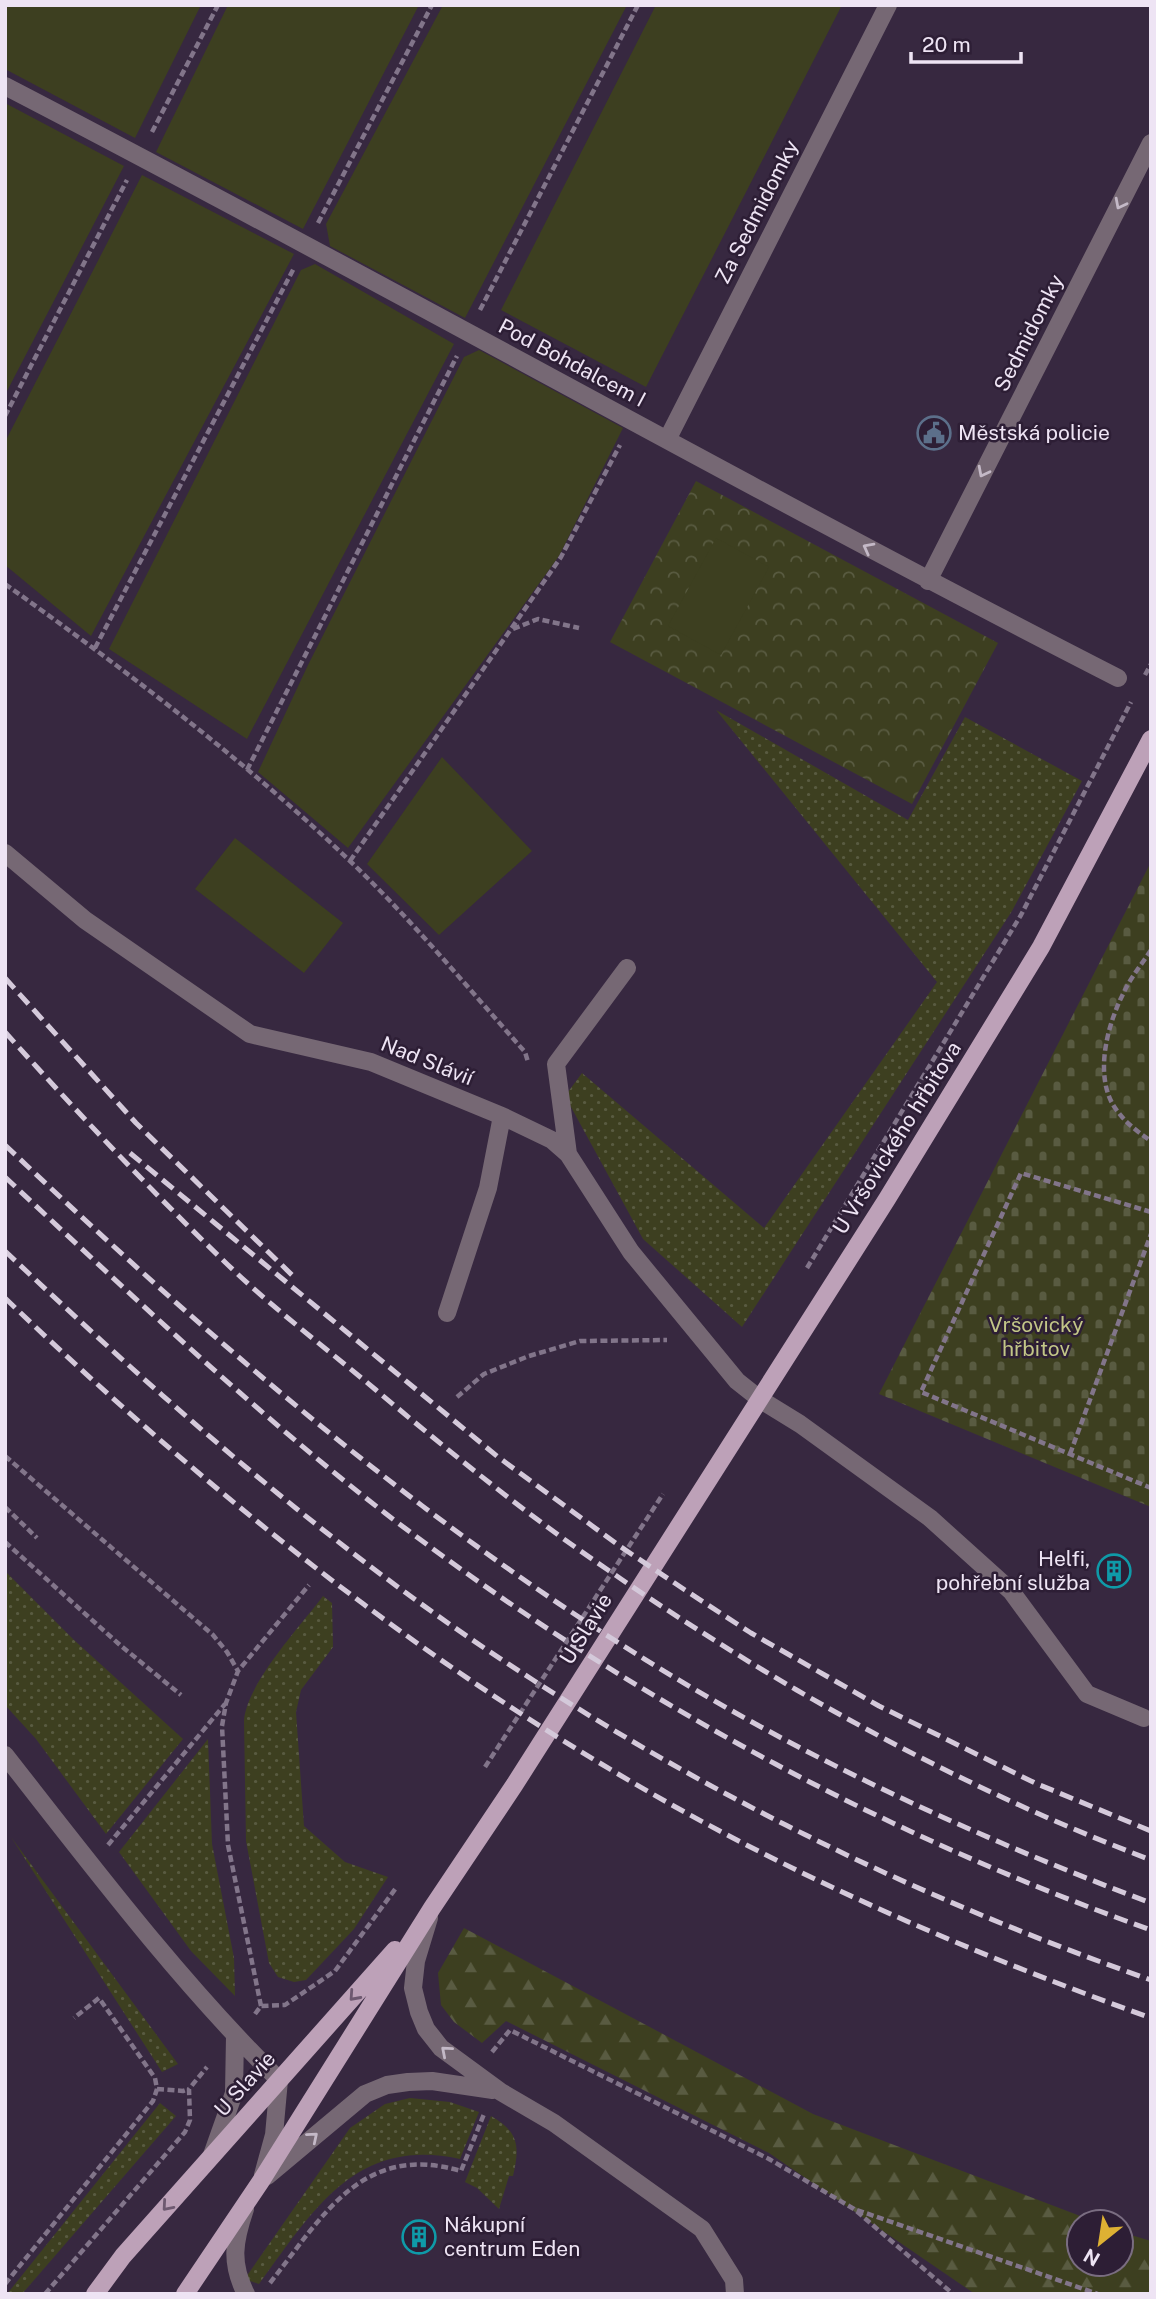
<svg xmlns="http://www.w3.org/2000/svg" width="1156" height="2299" font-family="'Public Sans',sans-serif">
  <defs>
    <pattern id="grass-dots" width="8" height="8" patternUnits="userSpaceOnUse" patternTransform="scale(1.75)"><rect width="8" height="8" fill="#3d3f20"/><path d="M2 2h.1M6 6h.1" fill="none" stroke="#595b41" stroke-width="1.8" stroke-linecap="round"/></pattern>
    <pattern id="forest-firs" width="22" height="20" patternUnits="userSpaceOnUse" patternTransform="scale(1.75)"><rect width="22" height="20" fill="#3d3f20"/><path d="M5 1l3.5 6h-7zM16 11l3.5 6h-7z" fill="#595b41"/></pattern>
    <pattern id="cemetery-stones" width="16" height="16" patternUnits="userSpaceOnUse" patternTransform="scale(1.75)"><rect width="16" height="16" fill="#3d3f20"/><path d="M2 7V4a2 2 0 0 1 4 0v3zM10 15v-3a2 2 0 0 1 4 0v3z" fill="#595b41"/></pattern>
    <pattern id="park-crowns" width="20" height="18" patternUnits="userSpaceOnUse" patternTransform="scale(1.75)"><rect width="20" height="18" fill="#3d3f20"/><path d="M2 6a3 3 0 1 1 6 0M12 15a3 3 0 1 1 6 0" fill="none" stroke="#595b41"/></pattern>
  </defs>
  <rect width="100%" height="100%" fill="#372840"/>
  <path fill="url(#grass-dots)" d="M716 710 908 820 965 717 1082 781 1012 911 742 1327 643 1239 565 1096 582 1073 764 1228 937 982Z
    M5 1571 74 1640 183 1739 106 1834 36 1739 5 1705Z
    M323 1596 332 1603 333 1647 301 1690 296 1712 304 1826 345 1862 388 1877 354 1929 306 1980 294 1982 278 1977 269 1963 246 1841 244 1720C248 1682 299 1628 323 1596Z
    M208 1739 212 1844 234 1958 235 1996 191 1951 119 1852Z
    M11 1837 178 2064 162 2072Z
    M410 2098 450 2102 479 2112 460 2159C355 2136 313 2211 259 2284L247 2280 246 2277 350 2128 385 2104Z
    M160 2103 176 2116 22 2294H7Z
    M491 2116C519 2132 520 2147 513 2176H509L499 2209 477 2188 465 2182Z"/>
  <path fill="url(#forest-firs)" d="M464 1928 813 2114 1096 2222H1079V2264H1121V2232L1151 2241V2294H975L769 2153 506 2021 482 2043 454 2022 441 2005 438 1973Z"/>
  <path fill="url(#cemetery-stones)" d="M1151 862V1507L879 1394Z"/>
  <path fill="url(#park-crowns)" d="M696 481 998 643 912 804 610 642Z"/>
  <path fill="#3d3f20" d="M5 5H201L135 138 5 69Z
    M228 5H419L303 229 156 152Z
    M443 5H627L465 318 330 246 326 224Z
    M656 5H842L646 387 501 310Z
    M5 103 124 166 5 395Z
    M142 175 294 254 91 636 5 565V442Z
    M315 264 454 344 247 739 109 649 301 270Z
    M479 350 623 428 559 556 348 848 258 772 308 665 464 357Z
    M716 538 769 567 721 655 668 626Z
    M442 757 532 851 439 935 367 864Z
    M235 838 343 923 304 973 195 889Z"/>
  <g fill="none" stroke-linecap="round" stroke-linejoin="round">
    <path stroke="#82758a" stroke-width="4.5" stroke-dasharray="7 3.5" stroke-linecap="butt" d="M152 132 218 5
      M318 223 432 5
      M480 310 638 5
      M5 416 127 180
      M5 584C124 669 243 759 349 860 412 920 468 988 525 1052L528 1062
      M513 629 538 619 579 628
      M95 648 294 268
      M1145 675 1151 664
      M247 770 457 356
      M350 861 561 557 620 445
      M1151 950C1142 964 1131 977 1124 992 1107 1025 1092 1080 1118 1112 1126 1123 1139 1133 1151 1141
      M1151 1212 1021 1173 921 1392 1151 1488
      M807 1268 1021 915 1131 702
      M457 1397 484 1374 529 1356 580 1341 667 1340
      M1070 1454 1151 1234
      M5 1456 213 1635 227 1652 238 1671
      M5 1507 37 1538
      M5 1542 120 1645 181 1695
      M485 1767 663 1494
      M108 1845 225 1704
      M261 2006 228 1845 222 1726 226 1703 238 1671 309 1585
      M255 2014 261 2006 285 2005 335 1971 396 1888
      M492 2052 510 2030 769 2159 854 2209 953 2294
      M157 2089 183 2091 189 2089
      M857 2210 1098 2294
      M270 2283C323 2216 362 2142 461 2171L484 2114
      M5 2284 153 2101 157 2089 155 2078 99 1998 74 2018
      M45 2294 185 2132 190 2120 189 2089 207 2067"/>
    <path stroke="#766874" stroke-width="18" d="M5 86C378 279 744 487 1118 678
      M667 440 888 5
      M928 581 1151 143
      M5 853 85 920 250 1034 371 1062 502 1116 552 1140 568 1154 631 1252 737 1381 761 1400 800 1424 930 1518 1011 1591 1087 1694 1144 1718
      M568 1154 556 1064 627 968
      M447 1313 488 1188 502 1116
      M5 1755C92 1866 179 1981 279 2080L274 2135 263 2175
      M429 1918 416 1961 413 1988 419 2012 426 2029 441 2048 501 2092 554 2123 702 2229 734 2280 735 2294
      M212 2155 234 2093 235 2036
      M267 2176 365 2094 387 2085 408 2082 432 2081 493 2090
      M245 2209C234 2241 230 2263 246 2294"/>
    <path stroke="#bda1b8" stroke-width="18" d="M95 2294 123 2256 395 1950
      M185 2294 261 2181 432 1908 515 1784 887 1199 1041 947 1151 739"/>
    <path stroke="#d4c9da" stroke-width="5" stroke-dasharray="14 7" stroke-linecap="butt" d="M5 978 136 1123 292 1275
      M5 1032C77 1112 151 1191 228 1265 275 1310 327 1349 376 1390 451 1453 527 1515 608 1570 777 1687 959 1787 1151 1860
      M5 1145C202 1332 407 1511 638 1655 799 1756 973 1836 1151 1903
      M130 1153 498 1457 621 1547 685 1590 751 1633 879 1706 1035 1783 1151 1831
      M5 1177C128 1292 252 1410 385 1513 616 1690 876 1832 1151 1930
      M5 1251C170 1407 342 1558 533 1680 726 1805 934 1904 1151 1980
      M5 1298C210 1495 432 1672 681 1810 833 1894 988 1959 1151 2018"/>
  </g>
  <defs><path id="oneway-chevron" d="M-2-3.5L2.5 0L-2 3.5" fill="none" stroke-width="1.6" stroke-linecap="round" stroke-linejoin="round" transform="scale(1.75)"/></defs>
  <g stroke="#c4b9c7">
    <use href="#oneway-chevron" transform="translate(1120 204) rotate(117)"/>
    <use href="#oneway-chevron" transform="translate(983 472) rotate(117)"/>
    <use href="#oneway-chevron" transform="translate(868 548) rotate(-152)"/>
    <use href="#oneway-chevron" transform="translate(446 2051) rotate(-139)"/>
    <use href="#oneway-chevron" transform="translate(313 2137) rotate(-40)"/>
  </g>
  <g stroke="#6e5970">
    <use href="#oneway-chevron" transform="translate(354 1996) rotate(132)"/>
    <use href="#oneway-chevron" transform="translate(167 2206) rotate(131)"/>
  </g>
  <defs>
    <symbol id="civic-ring" viewBox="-11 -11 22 22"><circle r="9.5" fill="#2d1e35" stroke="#5c6f8a" stroke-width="1.5"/><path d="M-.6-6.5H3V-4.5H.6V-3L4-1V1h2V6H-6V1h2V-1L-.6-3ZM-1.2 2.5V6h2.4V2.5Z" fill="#5c6f8a"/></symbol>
    <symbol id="building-ring" viewBox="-11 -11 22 22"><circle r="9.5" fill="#2d1e35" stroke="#0f9aa8" stroke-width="1.5"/><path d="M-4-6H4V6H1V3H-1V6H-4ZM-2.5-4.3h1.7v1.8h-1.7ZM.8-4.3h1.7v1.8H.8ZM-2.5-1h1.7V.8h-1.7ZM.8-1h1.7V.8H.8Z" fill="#0f9aa8"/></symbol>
  </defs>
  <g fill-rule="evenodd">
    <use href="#civic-ring" x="915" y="414" width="38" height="38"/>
    <use href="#building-ring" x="1095" y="1552" width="38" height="38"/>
    <use href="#building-ring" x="400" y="2218" width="38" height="38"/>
  </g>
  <g text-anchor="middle" stroke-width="5" stroke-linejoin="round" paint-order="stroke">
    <g font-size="21" fill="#eee4f4" stroke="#2d1e35">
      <text transform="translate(757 212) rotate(-63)" y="7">Za Sedmidomky</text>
      <text transform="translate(1029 333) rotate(-63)" y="7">Sedmidomky</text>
      <text transform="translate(572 363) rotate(28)" y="7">Pod Bohdalcem I</text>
      <text transform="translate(427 1061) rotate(22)" y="7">Nad Slávií</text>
      <text transform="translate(897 1138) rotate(-58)" y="7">U Vršovického hřbitova</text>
      <text transform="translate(586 1629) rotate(-58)" y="7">U Slavie</text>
      <text transform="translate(245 2084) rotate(-48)" y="7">U Slavie</text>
    </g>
    <g font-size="21" fill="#eee4f4" stroke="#2d1e35" text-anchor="start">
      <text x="958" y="440">Městská policie</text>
      <text x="1090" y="1566" text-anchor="end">Helfi,<tspan x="1090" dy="24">pohřební služba</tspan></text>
      <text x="444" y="2232">Nákupní<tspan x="444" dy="24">centrum Eden</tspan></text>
    </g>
    <g font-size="21" fill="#c2c687" stroke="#2d1e35">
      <text x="1036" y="1332">Vršovický<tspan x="1036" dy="24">hřbitov</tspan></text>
    </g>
  </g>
  <rect width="1156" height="2299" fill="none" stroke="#eee4f4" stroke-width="14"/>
  <g transform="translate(1100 2243) rotate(210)"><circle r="33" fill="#2d1e35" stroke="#7a6d81" stroke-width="2"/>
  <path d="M0-5L12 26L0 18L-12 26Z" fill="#deb133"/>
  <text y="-10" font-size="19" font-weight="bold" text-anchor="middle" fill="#eee4f4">N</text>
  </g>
  <path d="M911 52v10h110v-10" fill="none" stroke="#eee4f4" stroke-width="3.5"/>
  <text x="922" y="52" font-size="21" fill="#eee4f4" stroke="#2d1e35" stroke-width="5" paint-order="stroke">20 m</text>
</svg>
